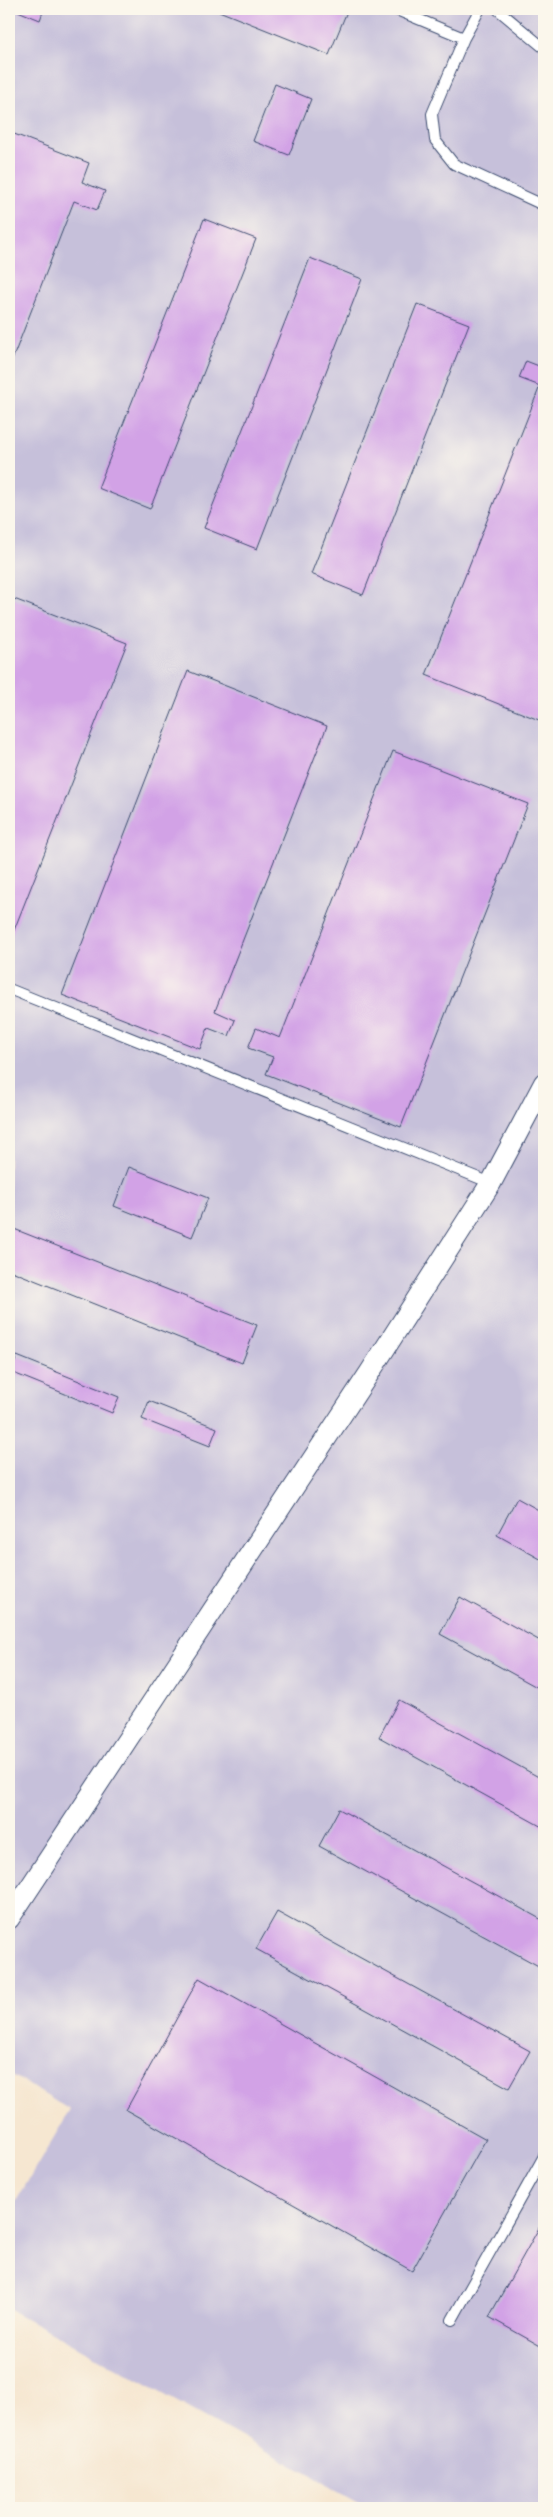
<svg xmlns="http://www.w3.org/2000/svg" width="553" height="2517" font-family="'Playpen Sans',sans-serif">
  <rect width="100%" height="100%" fill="#fbf7ec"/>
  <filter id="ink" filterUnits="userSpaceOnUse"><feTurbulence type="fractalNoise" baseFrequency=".02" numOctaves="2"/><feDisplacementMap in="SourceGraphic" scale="10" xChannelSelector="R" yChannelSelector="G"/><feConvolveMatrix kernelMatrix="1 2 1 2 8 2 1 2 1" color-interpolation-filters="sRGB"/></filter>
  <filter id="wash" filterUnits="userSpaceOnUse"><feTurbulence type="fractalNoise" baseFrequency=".0096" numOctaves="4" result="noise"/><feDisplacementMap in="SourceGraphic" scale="20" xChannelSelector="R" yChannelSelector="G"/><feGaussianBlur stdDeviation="1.12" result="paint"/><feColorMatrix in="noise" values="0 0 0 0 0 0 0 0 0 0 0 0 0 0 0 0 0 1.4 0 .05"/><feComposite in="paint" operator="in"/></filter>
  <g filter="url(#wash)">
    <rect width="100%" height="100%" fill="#f6e7d1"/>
    <path fill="#c6c0da" d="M9 9H544V2508H370L9 2309V2213L70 2110 9 2073Z"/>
    <g id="blocks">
      <path fill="#d2a2e6" d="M13 9H44L40 20Z
        M214 9H348L329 55Z
        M275 84 311 99 289 155 253 141Z
        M9 132 89 163 82 182 105 191 97 210 74 201 9 368Z
        M204 219 256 239 150 509 98 488Z
        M310 258 362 279 257 549 204 528Z
        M417 304 469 324 363 595 311 574Z
        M526 361 544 368V722L426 675 540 386 519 378Z
        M9 597 127 643 9 943Z
        M188 671 327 726 215 1011 235 1020 229 1036 208 1028 200 1049 62 995Z
        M393 751 528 804 401 1127 266 1074 273 1057 248 1048 256 1028 280 1038Z
        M129 1167 208 1198 192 1237 114 1206Z
        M9 1227 257 1325 242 1363 9 1270Z
        M17 1356 119 1397 112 1413 11 1372Z
        M149 1401 217 1428 210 1446 142 1419Z
        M517 1498 544 1513V1561L497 1535Z
        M460 1597 544 1643V1691L440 1634Z
        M399 1700 544 1780V1828L379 1737Z
        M339 1809 544 1921V1969L319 1846Z
        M277 1912 530 2051 509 2088 256 1949Z
        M199 1978 486 2139 412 2271 126 2110Z
        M544 2219V2348L489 2317Z"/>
    </g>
  </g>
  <g filter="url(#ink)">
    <use href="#blocks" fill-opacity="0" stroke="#3c4b6f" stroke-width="1"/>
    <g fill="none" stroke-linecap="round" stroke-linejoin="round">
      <defs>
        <path id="service" d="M394 9 464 38
          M480 9 464 38 432 114 435 140 454 164 541 204
          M497 9 544 48
          M9 989 491 1183
          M452 2320 544 2156"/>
        <path id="minor" d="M9 1919 370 1372 491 1183 544 1083"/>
      </defs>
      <use href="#service" stroke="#3c4b6f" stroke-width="12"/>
      <use href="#minor" stroke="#3c4b6f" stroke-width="22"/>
      <use href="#service" stroke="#fff" stroke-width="10"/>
      <use href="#minor" stroke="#fff" stroke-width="20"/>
    </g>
  </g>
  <rect width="553" height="2517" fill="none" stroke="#fbf7ec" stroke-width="30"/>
</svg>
